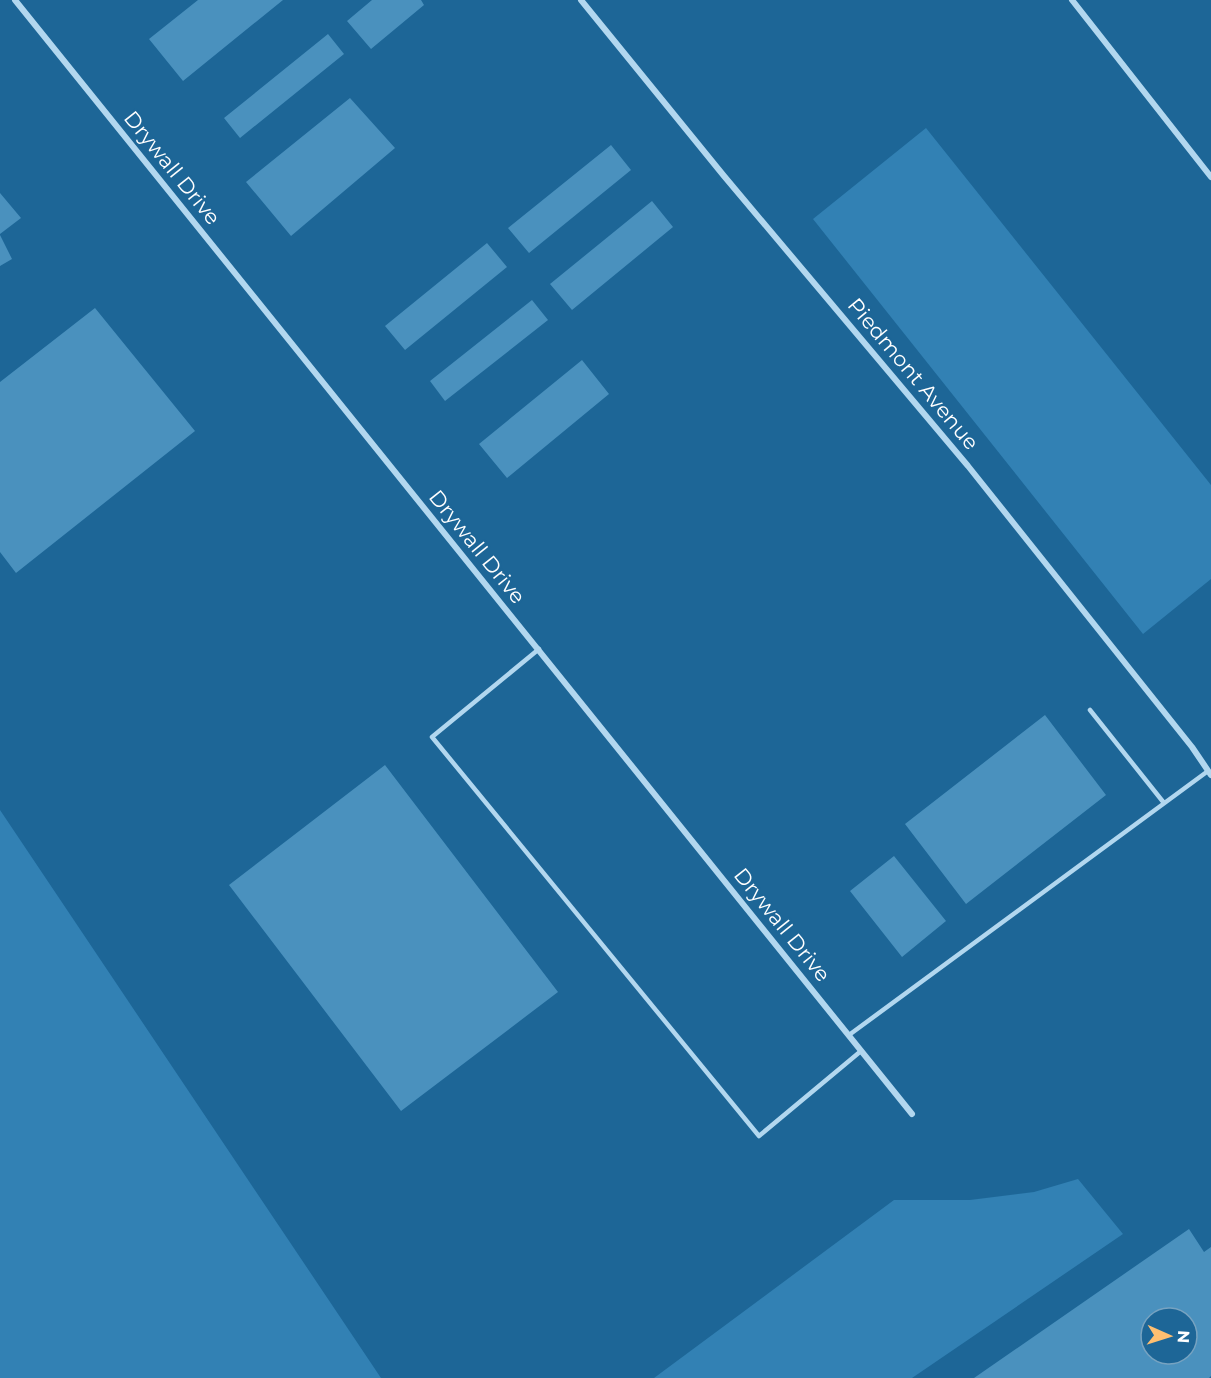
<svg xmlns="http://www.w3.org/2000/svg" width="1211" height="1378" font-family="Montserrat,sans-serif">
  <rect width="100%" height="100%" fill="#1d6697"/>
  <path fill="#3281b4" d="M926 128 1211 485V579L1143 634 813 219Z
    M0 810 381 1378H0Z
    M1078 1179 1123 1234 912 1378H654L894 1200H970L1034 1192Z"/>
  <path fill="#4a91be" fill-rule="evenodd" d="M198 0H283L183 81 149 39Z
    M372 0H421L424 5 371 49 347 21Z
    M328 34 344 54 240 138 224 118Z
    M350 98 395 148 291 236 246 182Z
    M611 145 631 170 529 253 508 228Z
    M0 193 21 218 0 234Z
    M652 201 673 227 572 310 550 284Z
    M0 235 12 259 0 266Z
    M487 243 507 267 405 350 385 326Z
    M532 300 548 320 445 401 430 381Z
    M95 308 195 431 16 573 0 552V382Z
    M582 360 609 394 507 478 479 444Z
    M1045 715 1106 795 966 904 905 824Z
    M385 765 558 992 401 1111 229 885Z
    M894 856 946 921 902 957 850 891Z
    M1189 1229 1204 1252 1211 1247V1376L1209 1378H974ZM1151 1318H1187V1354H1151Z"/>
  <g fill="none" stroke-linecap="round" stroke-linejoin="round">
    <path stroke="#b2d7ef" stroke-width="4.5" d="M539 649 432 737 759 1136 861 1051
      M1090 710 1164 803
      M849 1035 1208 771"/>
    <path stroke="#b2d7ef" stroke-width="6" d="M15 0 912 1114
      M581 0 724 176 968 466 1192 747 1211 775
      M1072 0 1211 177"/>
  </g>
  <g text-anchor="middle" stroke-width="4.5" stroke-linejoin="round" paint-order="stroke">
    <g font-size="21" fill="#fff" stroke="#1d6697">
      <text transform="translate(172 168) rotate(51)" y="7">Drywall Drive</text>
      <text transform="translate(913 374) rotate(50)" y="7">Piedmont Avenue</text>
      <text transform="translate(477 547) rotate(51)" y="7">Drywall Drive</text>
      <text transform="translate(782 925) rotate(51)" y="7">Drywall Drive</text>
    </g>
  </g>
  <g transform="translate(1169 1336) rotate(93)"><circle r="28" fill="#1d6697" stroke="#77a3c1" stroke-width="1.5"/>
  <path d="M0-4.5L10 22L0 15L-10 22Z" fill="#febf71"/>
  <text y="-9" font-size="16" font-weight="bold" text-anchor="middle" fill="#ffffff">N</text>
  </g>
</svg>
